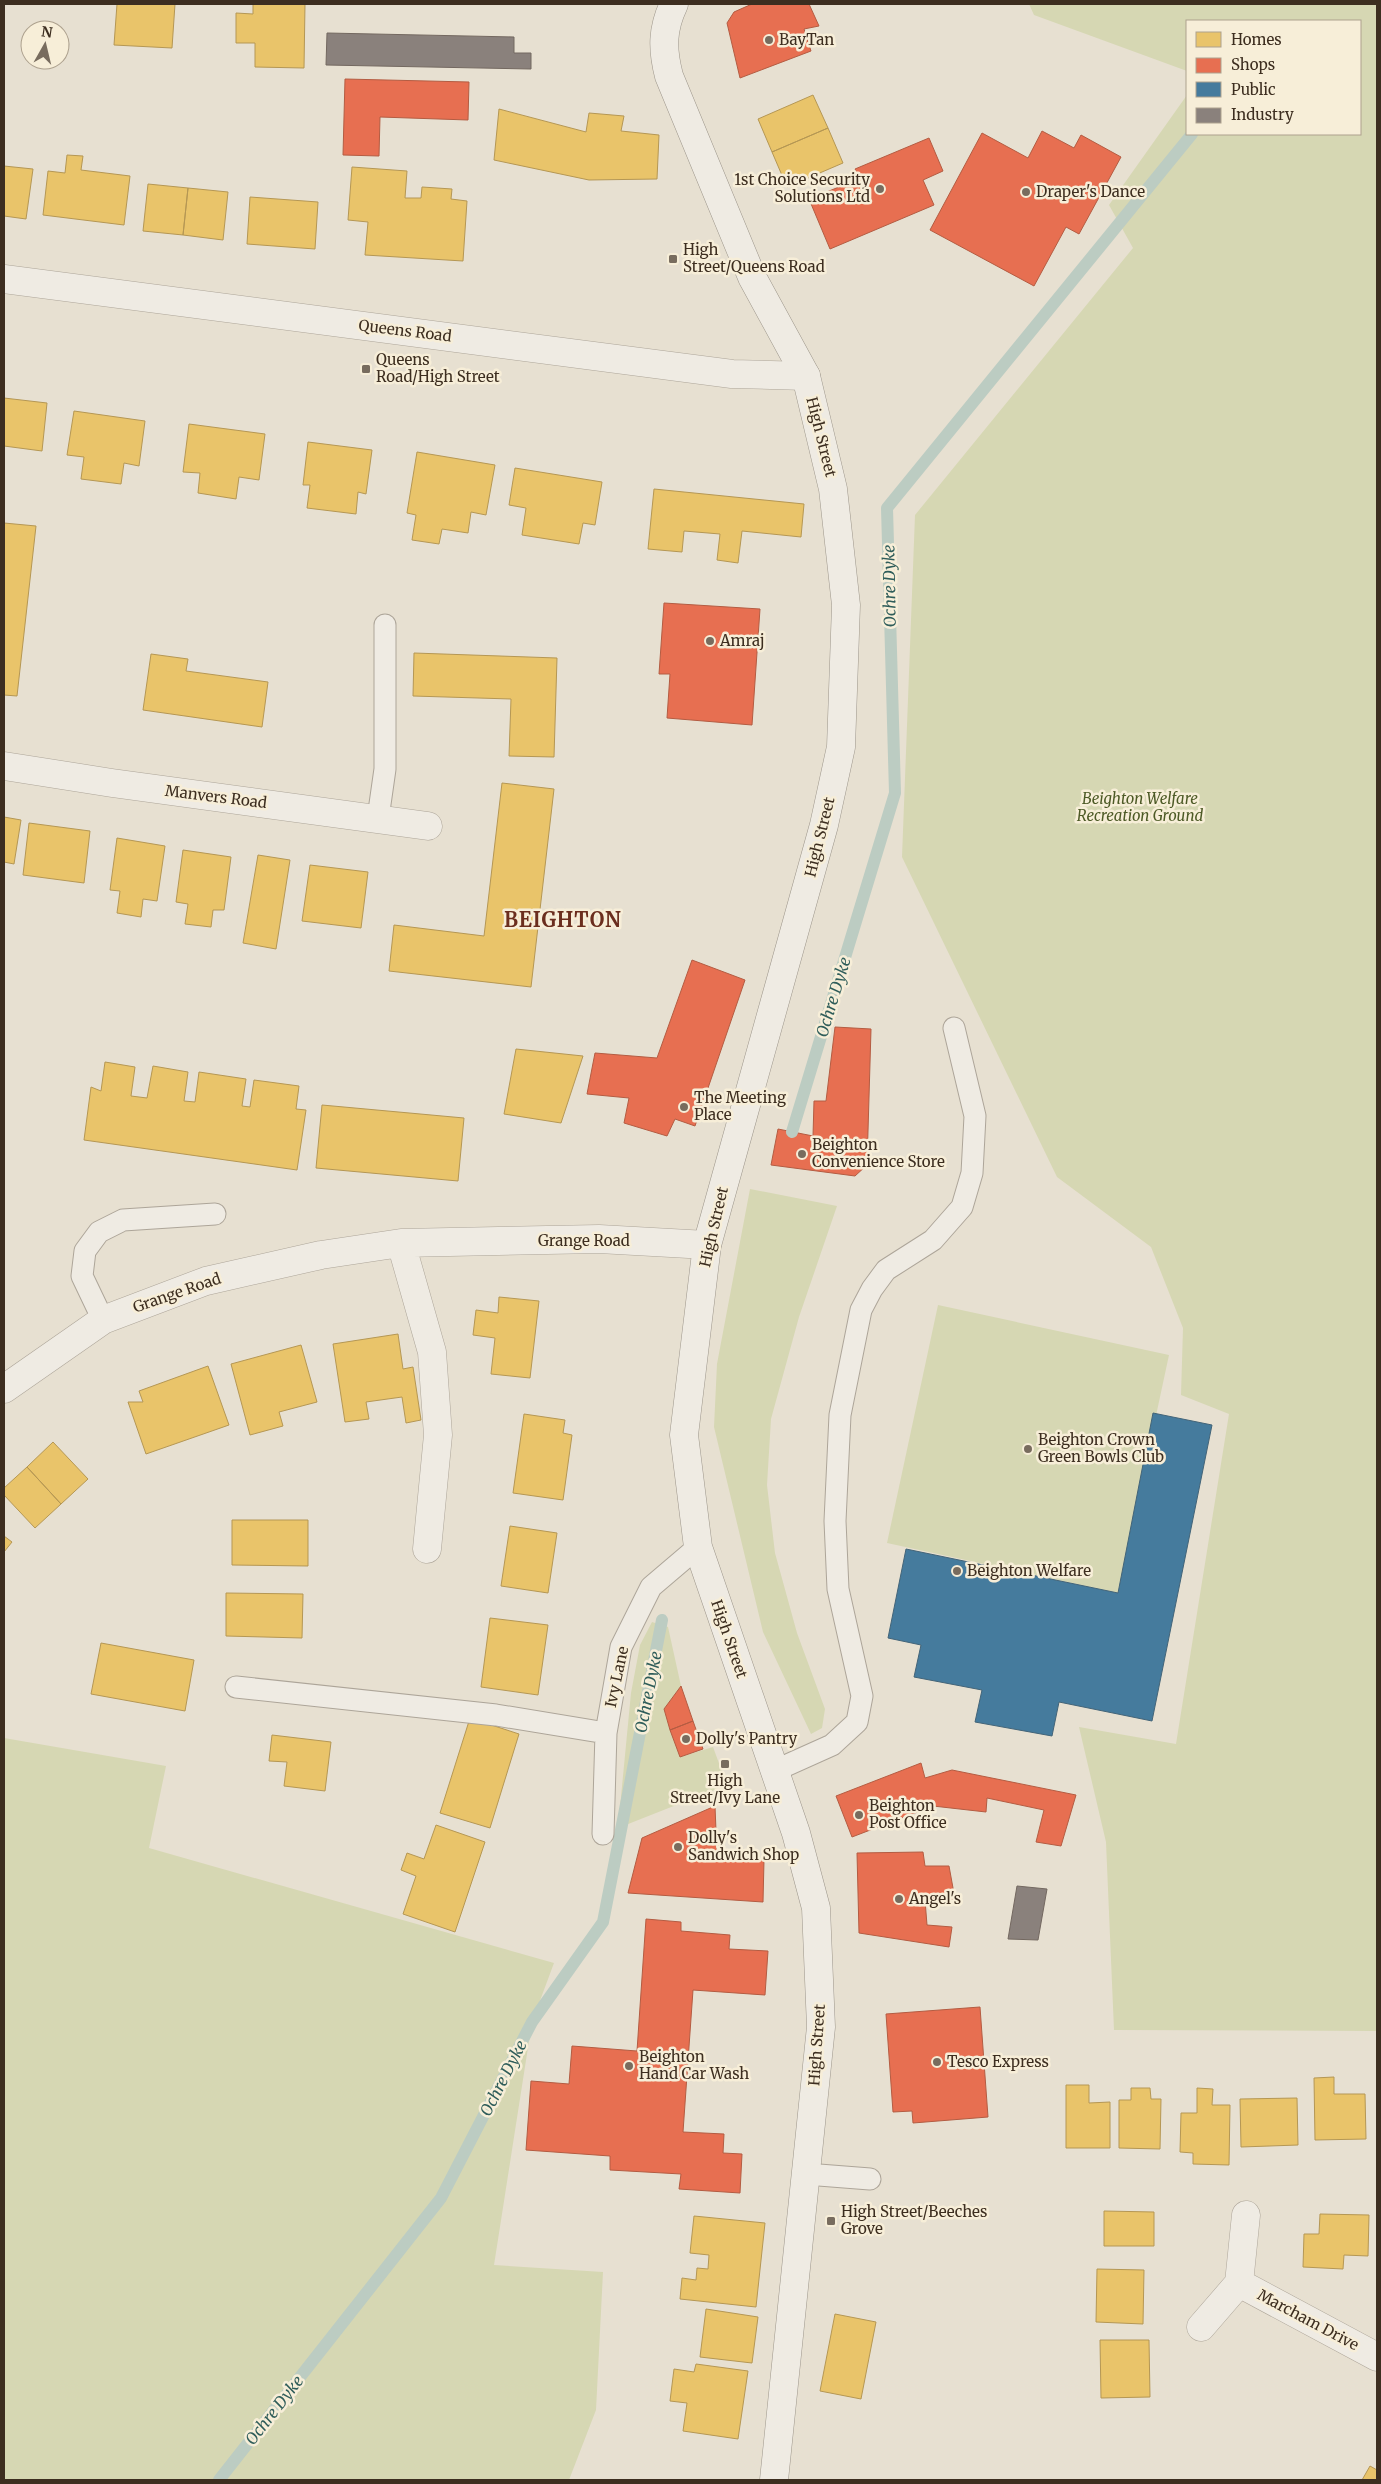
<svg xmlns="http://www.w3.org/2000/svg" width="1381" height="2484" font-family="Merriweather,serif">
  <rect width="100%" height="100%" fill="#e7e0d1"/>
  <path fill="#d6d7b3" d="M1029 4H1377V2031L1114 2030 1106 1842 1079 1727 1176 1744 1229 1414 1181 1395 1183 1328 1151 1247 1057 1177 902 857 915 515 1133 248 1109 205 1187 95V134H1360V21H1187V71L1034 15Z
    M750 1189 837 1206 799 1317 771 1419 767 1485 775 1553 797 1633 825 1709 822 1728 811 1734 763 1632 714 1427 717 1364Z
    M938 1305 1169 1355 1118 1593 887 1543Z
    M652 1622 668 1627 681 1686 664 1709 680 1757 713 1747 727 1785 618 1828 631 1693 640 1645Z
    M4 1738 166 1766 149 1848 554 1963 532 2022 494 2265 603 2272 596 2410 569 2480H4Z"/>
  <path fill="#e9c46a" stroke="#b59754" d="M117 4H175L172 48 114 45Z
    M253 4H305L304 68 255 67V43H236V13L253 14Z
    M813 95 828 128 772 152 758 119Z
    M499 109 586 132 589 113 624 116 621 131 659 135 657 179 589 180 494 160Z
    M828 128 843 163 787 187 772 152Z
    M67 155 83 156 81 170 130 176 124 225 43 215 48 171 65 173Z
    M4 166 33 169 26 219 4 216Z
    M352 167 407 171 405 198H421L422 187 452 189 451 199 467 201 463 261 365 255 368 222 348 220Z
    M148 184 188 188 183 235 143 231Z
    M188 188 228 192 223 240 183 235Z
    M250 197 318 202 315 249 247 244Z
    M4 398 47 403 42 451 4 446Z
    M74 411 145 421 139 466 124 463 121 484 81 479 84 457 67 455Z
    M189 424 265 434 259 480 239 477 236 499 198 493 200 473 183 472Z
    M308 442 372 450 366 494 358 492 356 514 307 508 310 485H303Z
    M417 452 495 465 486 515 471 512 468 533 442 529 439 544 412 540 416 515 407 513Z
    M515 468 602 482 595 525 583 523 579 544 522 535 526 508 509 505Z
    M654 489 804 504 801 537 742 531 738 563 717 560 720 534 684 531 682 552 648 549Z
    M4 523 36 526 17 696 4 695Z
    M414 653 557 658 554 757 509 756 511 699 413 696Z
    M151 654 188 659 186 671 268 682 262 727 143 710Z
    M502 783 554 789 531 987 389 971 394 925 484 936Z
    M4 817 21 820 14 864 4 862Z
    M29 823 90 831 84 883 23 875Z
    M117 838 165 846 157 901 143 899 141 917 117 913 120 891 110 890Z
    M183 850 231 857 224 910H213L211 927 185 924 188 904 176 902Z
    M258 855 290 860 276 949 243 943Z
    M310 865 368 872 361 928 302 921Z
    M516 1049 583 1056 561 1123 504 1114Z
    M105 1062 135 1067 131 1096 147 1098 153 1066 188 1072 184 1101 195 1102 199 1072 246 1079 242 1106 250 1107 254 1080 299 1086 296 1109 306 1110 297 1170 84 1140 91 1087 101 1091Z
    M322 1105 464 1118 458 1181 316 1168Z
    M499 1297 539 1301 530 1378 491 1374 495 1338 473 1335 476 1310 498 1313Z
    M398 1334 403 1369 413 1367 421 1420 406 1423 402 1397 366 1402 369 1419 345 1422 333 1344Z
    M301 1345 317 1402 279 1412 283 1426 250 1435 231 1364Z
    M208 1366 229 1425 146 1454 128 1402H143L139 1391Z
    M524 1414 565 1420 563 1433 572 1435 563 1500 513 1493Z
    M53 1442 88 1479 61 1504 27 1467Z
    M27 1467 61 1504 35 1528 4 1495V1488Z
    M232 1520H308V1566L232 1565Z
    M510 1526 557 1533 548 1593 501 1586Z
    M4 1536 12 1542 4 1552Z
    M226 1593 303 1594 302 1638 226 1636Z
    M490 1618 548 1625 538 1695 481 1687Z
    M101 1643 194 1660 185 1711 91 1694Z
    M470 1718 519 1734 490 1828 440 1813Z
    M272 1735 331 1742 325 1791 284 1786 287 1762 269 1761Z
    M436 1825 485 1842 455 1932 403 1914 416 1876 401 1870 407 1853 424 1859Z
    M1334 2077V2094H1365L1366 2139 1315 2140 1314 2078Z
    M1066 2085H1089V2103L1110 2102V2148H1066Z
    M1131 2088H1150L1151 2099H1161L1160 2149 1119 2148V2100H1131Z
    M1197 2088 1213 2089 1212 2105H1230L1229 2165 1193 2164V2153L1180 2152 1181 2113H1197Z
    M1297 2098 1298 2145 1241 2147 1240 2099Z
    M1104 2211 1154 2212V2246H1104Z
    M1320 2214 1369 2215 1368 2256 1344 2255 1343 2269 1303 2267 1304 2234H1319Z
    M694 2216 765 2223 756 2307 680 2299 682 2278 696 2280 697 2268 708 2269 709 2255 690 2253Z
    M1097 2269 1144 2270 1143 2324 1096 2322Z
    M706 2309 758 2317 752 2363 700 2357Z
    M835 2314 876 2322 861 2399 820 2391Z
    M1100 2340H1149L1150 2397 1101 2398Z
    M696 2364 748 2371 738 2439 683 2431 687 2403 670 2401 674 2369 694 2372Z
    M1370 2466 1377 2470V2480H1362Z"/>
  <path fill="#e76f51" stroke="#b45c42" d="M752 4H809L819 26 804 29 811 51 740 78 727 23 734 12Z
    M345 79 469 82 468 120 380 117 379 156 343 155Z
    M1042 131 1074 148 1081 135 1121 157 1079 234 1066 227 1034 286 930 230 982 133 1028 158Z
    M929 138 943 171 923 180 934 205 830 249 809 199 859 179 855 169Z
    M664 603 760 609 752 725 667 718 670 674H659Z
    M692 960 745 980 695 1126 675 1119 667 1136 624 1123 629 1098 587 1094 595 1053 657 1058Z
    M835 1027 871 1029 867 1165 855 1176 771 1165 778 1129 813 1136 814 1101H826Z
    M681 1686 693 1721 670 1730 664 1709Z
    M693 1721 703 1749 680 1757 670 1730Z
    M921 1763 925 1778 952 1770 1076 1795 1061 1846 1036 1842 1044 1810 987 1798 986 1812 933 1806 852 1837 836 1796Z
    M715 1806 717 1856 764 1860 763 1902 628 1893 642 1838Z
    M923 1852 925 1866H949L955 1899 925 1900 927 1925 952 1927 949 1947 859 1933 857 1853Z
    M646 1919 681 1922V1931L730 1935 729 1949 768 1951 765 1995 693 1990 683 2132 724 2134 723 2153 742 2154 740 2193 679 2189 681 2174 610 2170V2156L526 2150 531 2081 569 2084 572 2046 637 2051Z
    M980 2007 988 2117 913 2123 912 2111 893 2112 886 2014Z"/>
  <path fill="#457b9d" stroke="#436478" d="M1153 1413 1212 1425 1152 1721 1059 1702 1052 1736 975 1722 982 1690 914 1677 921 1645 888 1638 906 1549 1118 1593Z"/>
  <path fill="#8a817c" stroke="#736860" d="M327 33 514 37V53H531V69L326 65Z
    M1017 1886 1047 1889 1038 1940 1008 1939Z"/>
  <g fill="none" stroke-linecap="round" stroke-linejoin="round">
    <path stroke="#bcccc2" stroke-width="12" d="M792 1132 895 793 887 508 1192 134
      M219 2480 441 2198 532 2022 603 1922 662 1620"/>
    <defs>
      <path id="lane" d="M378 818 385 769V625
        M103 1320 82 1276 85 1251 99 1232 123 1220 215 1214
        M236 1687 496 1715 606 1733
        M774 1771 832 1745 857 1722 862 1696 838 1589 835 1521 840 1415 861 1310 872 1289 886 1270 933 1240 962 1207 972 1173 975 1116 954 1028
        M603 1834 606 1733 621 1647 651 1587 698 1547
        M806 2174 870 2179"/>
      <path id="street" d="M4 279 732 374 806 376
        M4 766 112 783 428 826
        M401 1243 432 1352 438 1435 427 1549
        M4 1389 103 1320 206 1281 321 1255 401 1243 599 1239 707 1245
        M1246 2215 1239 2283 1377 2357
        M1201 2327 1239 2283"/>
      <path id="secondary" d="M674 4C662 29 662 49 669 76L752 277 806 376 833 489 846 605 841 747 824 825 707 1245 684 1435 698 1547 796 1833 816 1908 821 2027 774 2480"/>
    </defs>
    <use href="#lane" stroke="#ada599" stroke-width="23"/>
    <use href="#street" stroke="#ada599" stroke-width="29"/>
    <use href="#secondary" stroke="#9c958a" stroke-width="29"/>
    <use href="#lane" stroke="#efebe3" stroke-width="21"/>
    <use href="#street" stroke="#efebe3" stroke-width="28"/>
    <use href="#secondary" stroke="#efebe3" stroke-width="28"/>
  </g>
  <g fill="#786c5e" stroke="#f7eed8" stroke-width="2">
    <circle cx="769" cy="40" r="5"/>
    <circle cx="880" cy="189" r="5"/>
    <circle cx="1026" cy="192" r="5"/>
    <rect x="668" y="254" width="10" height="10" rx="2.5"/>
    <rect x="361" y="364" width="10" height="10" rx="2.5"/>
    <circle cx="710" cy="641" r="5"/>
    <circle cx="684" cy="1107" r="5"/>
    <circle cx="802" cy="1154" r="5"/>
    <circle cx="1028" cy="1449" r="5"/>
    <circle cx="957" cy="1571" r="5"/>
    <circle cx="686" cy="1739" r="5"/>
    <rect x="720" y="1759" width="10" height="10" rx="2.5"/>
    <circle cx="859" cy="1815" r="5"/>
    <circle cx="678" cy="1847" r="5"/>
    <circle cx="899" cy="1899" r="5"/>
    <circle cx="937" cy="2062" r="5"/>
    <circle cx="629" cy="2066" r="5"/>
    <rect x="826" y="2216" width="10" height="10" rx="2.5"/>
  </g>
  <g text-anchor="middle" stroke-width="5" stroke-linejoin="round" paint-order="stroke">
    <g font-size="15" fill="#3d2e20" stroke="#f7eed8" text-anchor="start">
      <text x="779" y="45">BayTan</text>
      <text x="870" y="185" text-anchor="end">1st Choice Security<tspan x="870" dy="17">Solutions Ltd</tspan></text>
      <text x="1036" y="197">Draper's Dance</text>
      <text x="683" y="255">High<tspan x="683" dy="17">Street/Queens Road</tspan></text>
      <text x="376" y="365">Queens<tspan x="376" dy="17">Road/High Street</tspan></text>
      <text x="720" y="646">Amraj</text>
      <text x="694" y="1103">The Meeting<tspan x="694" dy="17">Place</tspan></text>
      <text x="812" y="1150">Beighton<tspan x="812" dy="17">Convenience Store</tspan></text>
      <text x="1038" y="1445">Beighton Crown<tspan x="1038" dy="17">Green Bowls Club</tspan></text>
      <text x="967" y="1576">Beighton Welfare</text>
      <text x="696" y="1744">Dolly's Pantry</text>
      <text x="725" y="1786" text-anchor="middle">High<tspan x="725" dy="17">Street/Ivy Lane</tspan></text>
      <text x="869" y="1811">Beighton<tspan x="869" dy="17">Post Office</tspan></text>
      <text x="688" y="1843">Dolly's<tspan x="688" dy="17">Sandwich Shop</tspan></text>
      <text x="909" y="1904">Angel's</text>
      <text x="639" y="2062">Beighton<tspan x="639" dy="17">Hand Car Wash</tspan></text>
      <text x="947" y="2067">Tesco Express</text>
      <text x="841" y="2217">High Street/Beeches<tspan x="841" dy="17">Grove</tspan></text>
    </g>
    <g font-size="15" fill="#3d2e20" stroke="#f7eed8">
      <text transform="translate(405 331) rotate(7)" y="5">Queens Road</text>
      <text transform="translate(821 437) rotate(76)" y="5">High Street</text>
      <text transform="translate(216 797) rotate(7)" y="5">Manvers Road</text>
      <text transform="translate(820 837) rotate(-76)" y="5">High Street</text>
      <text transform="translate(714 1227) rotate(-77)" y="5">High Street</text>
      <text x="584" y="1246">Grange Road</text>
      <text transform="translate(177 1293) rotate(-19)" y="5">Grange Road</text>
      <text transform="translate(729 1639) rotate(71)" y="5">High Street</text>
      <text transform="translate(617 1677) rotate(-78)" y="5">Ivy Lane</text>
      <text transform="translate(817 2045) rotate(-86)" y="5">High Street</text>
      <text transform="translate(1308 2320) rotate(28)" y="5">Marcham Drive</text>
    </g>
    <g font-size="15" font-style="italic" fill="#4d5a26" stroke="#f7eed8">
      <text x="1140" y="804">Beighton Welfare<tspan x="1140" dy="17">Recreation Ground</tspan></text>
    </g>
    <g font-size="16" font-style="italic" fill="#2f5d5a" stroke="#f7eed8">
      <text transform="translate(889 586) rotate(-91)" y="6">Ochre Dyke</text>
      <text transform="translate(833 997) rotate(-73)" y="6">Ochre Dyke</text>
      <text transform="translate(648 1692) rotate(-79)" y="6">Ochre Dyke</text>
      <text transform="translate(503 2078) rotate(-63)" y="6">Ochre Dyke</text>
      <text transform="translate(274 2410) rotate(-52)" y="6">Ochre Dyke</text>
    </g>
    <g font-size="20" font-weight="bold" letter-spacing="1" fill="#6b2e1e" stroke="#f7eed8">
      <text x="563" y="927">BEIGHTON</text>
    </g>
  </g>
  <rect width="1381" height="2484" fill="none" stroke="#3d2e20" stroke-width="10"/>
  <rect x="1186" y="20" width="175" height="115" fill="#f7eed8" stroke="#ada18e"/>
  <rect x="1196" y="32" width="25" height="15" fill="#e9c46a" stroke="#ada18e"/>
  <text x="1231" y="45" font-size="15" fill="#3d2e20">Homes</text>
  <rect x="1196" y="58" width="25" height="15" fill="#e76f51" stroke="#ada18e"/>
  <text x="1231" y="70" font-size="15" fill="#3d2e20">Shops</text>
  <rect x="1196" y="82" width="25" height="15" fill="#457b9d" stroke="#ada18e"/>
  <text x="1231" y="95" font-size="15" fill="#3d2e20">Public</text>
  <rect x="1196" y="108" width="25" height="15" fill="#8a817c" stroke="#ada18e"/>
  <text x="1231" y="120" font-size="15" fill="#3d2e20">Industry</text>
  <g transform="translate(45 45) rotate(8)"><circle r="24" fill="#f7eed8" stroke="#ada18e"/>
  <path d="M0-4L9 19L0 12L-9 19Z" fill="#786c5e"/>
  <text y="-8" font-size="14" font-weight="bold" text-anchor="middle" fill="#3d2e20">N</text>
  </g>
</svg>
